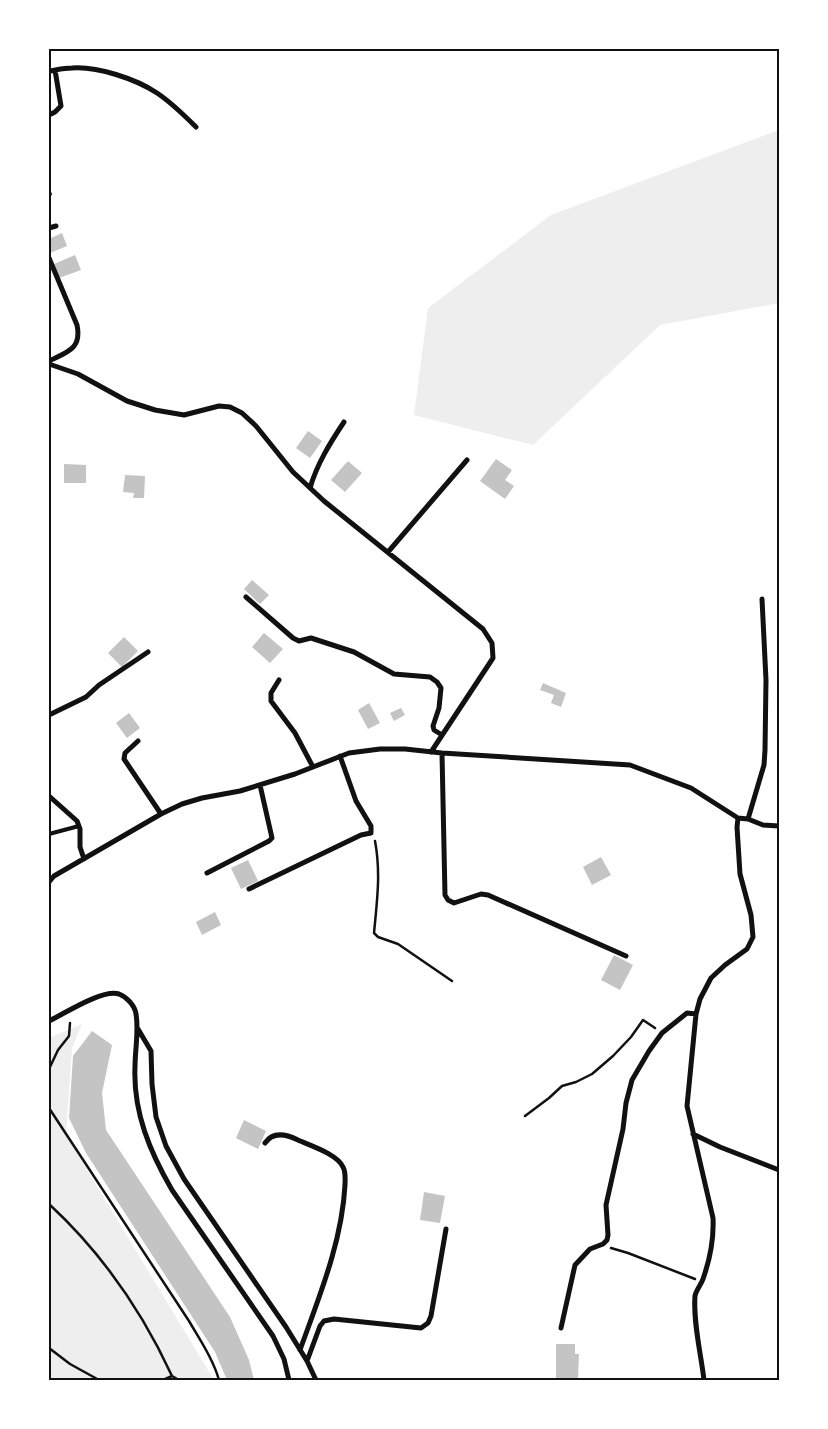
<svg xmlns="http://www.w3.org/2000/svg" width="828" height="1429" font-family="Overpass,sans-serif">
  <rect width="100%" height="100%" fill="#fff"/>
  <path fill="#eee" d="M779 130V303L660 325 533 445 414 415 428 308 551 215Z
    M82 1024 72 1048 66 1135 214 1380H49V1038Z"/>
  <path fill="#c4c4c4" d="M62 233 67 246 50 253 49 239Z
    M75 255 81 270 59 278 54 264Z
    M308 431 322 441 310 458 296 448Z
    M496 459 512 470 505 480 514 486 505 499 480 481Z
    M348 461 362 473 345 492 331 480Z
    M64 464 86 465V483H64Z
    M125 475 145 476 144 498H133L134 493 123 492Z
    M252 580 269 595 260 604 244 589Z
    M264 633 283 649 270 663 252 647Z
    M124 637 138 651 122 667 108 653Z
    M543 683 566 693 561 707 551 703 554 695 540 690Z
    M369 703 380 723 368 729 358 710Z
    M401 708 405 715 394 721 390 713Z
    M129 713 140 728 127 738 116 723Z
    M601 857 611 875 592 885 583 867Z
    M248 860 258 881 241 889 231 868Z
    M215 912 221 925 202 935 196 922Z
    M614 955 633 965 620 990 601 980Z
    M92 1031 112 1045 102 1093 106 1130 230 1317 249 1360 254 1380H227L215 1352 86 1153 69 1118 73 1056Z
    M244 1120 266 1131 258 1149 236 1138Z
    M424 1192 445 1196 440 1223 420 1220Z
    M556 1344H575V1354H579L578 1380H556Z"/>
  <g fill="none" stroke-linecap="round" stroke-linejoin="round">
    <path stroke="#111" stroke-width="2.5" d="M375 841C381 873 377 901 374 933L378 937 398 944 452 981
      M49 1069 58 1050 69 1036 70 1023
      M49 1108 189 1321C200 1340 213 1359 219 1380
      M525 1116 549 1098 562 1086 576 1082 592 1074 613 1056 631 1037 643 1020 655 1028
      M49 1172V1190
      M49 1204C102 1253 142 1311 172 1376L179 1380
      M611 1248 628 1253 695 1279
      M49 1348 70 1364 99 1380
      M163 1380 172 1376"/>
    <path stroke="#111" stroke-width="4" d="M49 194H50
      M49 834 79 826"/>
    <path stroke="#111" stroke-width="5" d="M49 71C56 70 64 68 72 68 97 66 136 79 157 93 172 103 184 115 196 127
      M49 115 55 112 61 106 55 70
      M49 228 56 226
      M49 258 77 325C82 349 67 352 49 361
      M49 364 78 374 127 401 155 410 184 415 219 406 230 407 242 413 256 426 293 472 324 501 483 629 492 643 493 658 431 752
      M310 488C317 464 330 443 344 422
      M388 552 467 460
      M246 597 293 638 299 641 311 638 354 652 394 674 430 677 437 682 441 688 439 708 433 726 434 730 442 735
      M279 680 271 693V701L295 733 313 767
      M49 715 86 697 99 685 148 652
      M138 741 125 753 124 759 161 814
      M442 753 445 895 448 900 454 903 481 894 488 895 626 956
      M49 796 77 821 80 829V847L84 859
      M748 819 764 765 765 750 766 680 762 599
      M207 873 269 841 272 838 260 785
      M49 882 54 876 161 814 182 804 202 798 240 791 295 774 349 753 380 749H405L442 753 630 765 691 788 738 818 748 819 763 825 779 826
      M249 889 361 835 371 833V826L356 801 340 756
      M49 1021C64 1014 102 989 119 994 127 997 135 1006 136 1014 139 1031 135 1049 135 1067 133 1112 150 1152 172 1190L273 1336 284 1359 289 1380
      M138 1029 151 1051 152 1084 156 1117 166 1146 184 1179 286 1327 307 1361 316 1380
      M693 1134 720 1147 779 1170
      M265 1143C273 1131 286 1134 298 1140 311 1146 337 1154 343 1167 346 1172 345 1179 345 1185 342 1242 319 1297 300 1350
      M561 1328 575 1265 590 1249 603 1244 607 1240 608 1235 606 1205 623 1129 626 1103 632 1080 649 1051 662 1033 687 1013 696 1014
      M307 1361 320 1326 324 1321 334 1319 421 1328 428 1323 431 1316 446 1229
      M704 1380C701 1354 693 1322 695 1296 696 1290 701 1285 703 1279 710 1259 714 1239 713 1218L687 1106 696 1014 700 999 711 978 725 965 747 949 753 937 751 915 740 874 737 827 738 818"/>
  </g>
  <rect width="828" height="1429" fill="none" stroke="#ffffff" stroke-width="100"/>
  <rect x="50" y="50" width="728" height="1329" fill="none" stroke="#111" stroke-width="2"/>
</svg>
